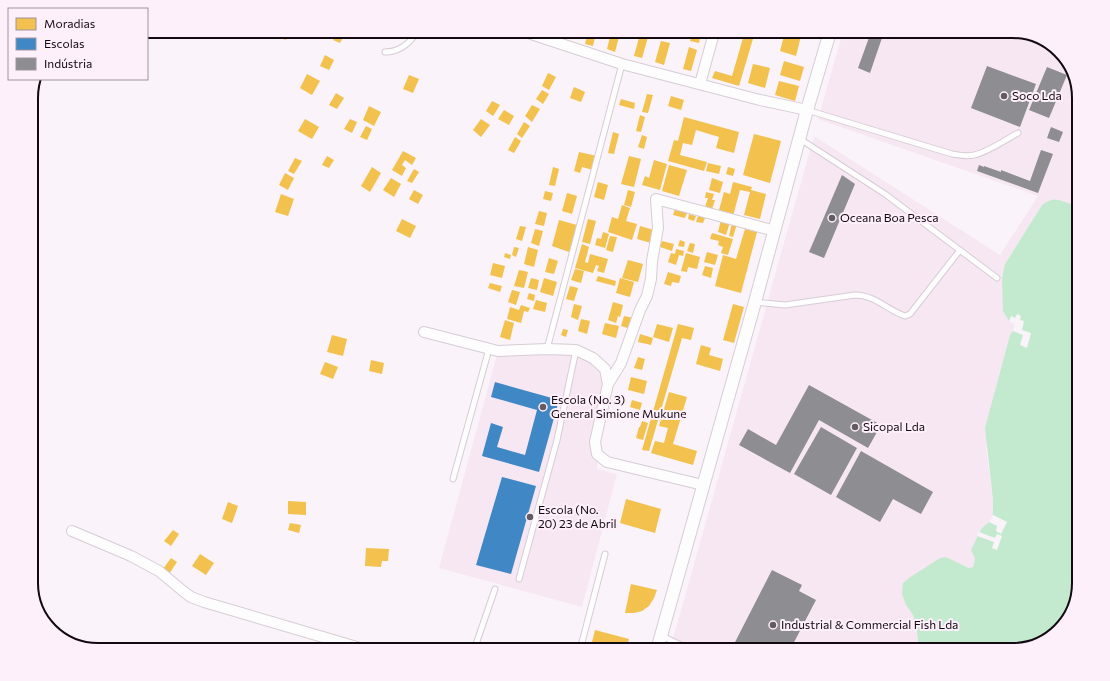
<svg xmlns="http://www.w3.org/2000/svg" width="1110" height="681" font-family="Commissioner,sans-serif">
  <rect width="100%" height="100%" fill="#faf3f9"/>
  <path fill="#f7e7f3" d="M1011 31 1045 40 1070 65 1079 94V190L1075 200 1071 205 1055 199 1042 205 1005 264 1002 278 1009 321 1014 324 1013 331 1010 335 986 448 993 500V515L989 522 981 529 979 532 972 552 975 556V559L973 567 970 568 962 564 906 605 913 615 916 624 919 650H670L814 136 1000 255 1038 196 818 119 843 32Z
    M576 350 605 369 597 454V469L617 474 582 607 439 568 498 351Z"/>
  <path fill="#c3eacf" d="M1079 190V583L1070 616 1045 641 1012 650H919L916 624 913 615 906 605 902 594 903 583 909 578 940 558 946 557 969 568 973 567C976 557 975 559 971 550L981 529 989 522 993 515V500L985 428 1010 335 1013 331 1014 324 1009 321 1003 311 1002 278 1005 264 1042 205C1055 196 1057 200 1071 204L1075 200Z"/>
  <path fill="#faf3f9" d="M1017 314 1021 316 1020 320 1024 321 1022 330 1031 333 1027 348 1020 345 1023 335 1013 331 1014 324 1009 321 1011 316 1015 318Z
    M993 515 1007 522 1001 534 996 531 997 526 989 522Z
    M979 532 995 538 997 534 1002 536 997 550 992 548 994 542 977 536Z"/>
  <path fill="#f2c14e" d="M746 32H755L739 86 712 78 715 71 732 76 743 38 744 39Z
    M785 32H802L796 56 780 51Z
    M588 33H596L593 46 585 44Z
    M611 33H620L615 52 607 49Z
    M692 33H701L699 43 690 41Z
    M640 34 648 37 642 58 634 56Z
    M281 35H288L286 40 280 38Z
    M335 35H344L340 43 333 40Z
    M661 41 670 43 664 65 655 62Z
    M689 47 697 50 691 71 683 69Z
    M325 55 334 60 329 70 320 66Z
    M784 61 804 67 800 81 780 75Z
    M753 64 770 68 765 88 748 83Z
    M548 73 556 77 549 90 542 86Z
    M307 74 320 81 312 95 300 88Z
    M409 75 419 79 413 93 403 89Z
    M779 81 799 86 795 101 775 95Z
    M574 87 585 92 581 102 570 98Z
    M542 90 549 94 543 104 536 99Z
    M336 93 344 98 337 109 329 105Z
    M647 94 653 95 648 113 642 112Z
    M671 96 684 100 681 110 668 106Z
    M621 99 635 103 634 109 619 105Z
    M492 101 500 105 493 116 486 111Z
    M532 105 540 109 532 122 525 116Z
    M369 106 381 112 374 126 363 120Z
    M504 110 514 116 509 125 498 119Z
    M640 115 645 117 641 132 636 131Z
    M684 117 739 132 734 153 716 148 719 137 696 130 692 145 683 143 680 155 707 162 704 171 668 161 674 140 678 141Z
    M305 119 319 127 312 139 298 131Z
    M350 119 357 122 352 133 344 129Z
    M481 119 490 125 481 137 473 130Z
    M524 122 530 126 522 138 517 134Z
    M366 126 372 129 367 140 360 137Z
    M613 132 619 134 614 154 608 153Z
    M754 134 781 141 770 183 743 175Z
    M642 135 647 137 644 149 638 147Z
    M515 137 521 141 514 153 508 150Z
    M403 151 416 158 412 165 405 160 402 165 406 168 402 176 392 170Z
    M579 152 597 156 593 170 582 167 580 173 574 171Z
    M327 156 334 160 329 168 322 165Z
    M629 156 641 159 634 187 621 184Z
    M295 158 302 161 294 174 288 171Z
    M654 160 667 164 660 190 642 185 645 176 649 178Z
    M708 163 721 166 719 174 706 171Z
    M669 165 687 170 679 196 662 191Z
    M372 167 381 173 370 192 361 186Z
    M553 167 559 169 555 186 549 185Z
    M728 167 735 169 733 176 726 174Z
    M414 169 419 172 412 183 407 181Z
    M285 173 294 178 288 190 279 185Z
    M391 178 401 184 394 197 383 190Z
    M712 178 723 182 720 193 709 190Z
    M598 182 608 185 604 200 594 197Z
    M733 182 752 187 751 190 766 194 760 219 744 215 750 192 740 190 733 216 719 210 724 192 730 194Z
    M414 190 423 195 418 204 409 199Z
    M628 190 635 192 631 207 624 205Z
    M545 191 553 193 551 201 543 199Z
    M706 192 714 194 712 200H715L712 209 705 207 708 198H705Z
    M567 193 577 196 572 214 562 211Z
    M281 194 294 199 288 216 275 212Z
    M622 205 630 208 626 221 637 224 632 240 608 232 612 217 618 219Z
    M675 209 687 213 685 218 673 215Z
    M539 211 547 213 544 226 535 224Z
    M689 214 696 216 694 221 688 219Z
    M698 216 705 218 703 223 696 222Z
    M402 219 416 226 410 238 396 231Z
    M588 219 596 221 590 244 582 242Z
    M559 220 577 225 569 252 552 246Z
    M721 220 730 222 726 235 718 232Z
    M732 223 737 224 733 237 729 236Z
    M520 226 526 227 522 241 516 239Z
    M640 226 654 230 651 243 637 239Z
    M535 229 543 231 539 246 531 243Z
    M745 229 757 232 741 293 715 286 723 255 736 259Z
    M603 232 609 234 605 248 595 245 597 238 601 239Z
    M712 233 733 239 728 255 721 253 723 247 718 245 719 241 710 239Z
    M610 236 617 237 613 252 606 250Z
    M680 240 685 242 684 247 678 246Z
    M662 241 674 244 672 251 660 247Z
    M690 243 695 244 693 253 687 251Z
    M582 244 589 247 585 262 588 263 590 254 608 259 604 273 597 271 599 266 596 265 593 273 575 268Z
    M514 247 519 248 516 257 512 255Z
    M528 247 538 250 534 267 524 264Z
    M676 249 684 251 683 256 679 255 676 265 668 262 671 253 675 254Z
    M707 252 718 255 715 265 704 262Z
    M505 253 511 255 510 259 504 257Z
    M686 253 700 257 697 269 688 267 687 272 681 271Z
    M549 258 558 261 554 274 545 272Z
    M628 260 643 264 638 282 622 278Z
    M493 263 505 266 502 278 490 275Z
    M705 266 713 268 711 278 702 275Z
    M575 269 584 271 581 283 571 280Z
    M519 270 528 272 524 288 514 286Z
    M668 272 681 276 679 283 672 282 671 286 664 284Z
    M598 276 616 281 615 286 596 281Z
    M531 278 539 280 537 290 528 288Z
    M544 278 557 282 553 296 540 292Z
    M620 278 634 282 630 297 616 293Z
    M490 283 502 286 500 292 488 288Z
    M570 286 578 288 574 301 566 299Z
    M512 290 520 292 516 305 508 302Z
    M529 293 535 295 534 301 527 299Z
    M536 300 547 303 545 312 533 309Z
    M613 302 623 305 620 317 618 316 616 323 608 320Z
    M574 304 582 306 578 320 571 317Z
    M733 304 744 307 734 343 723 340Z
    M521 305 530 308 528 312 524 311 521 323 507 319 510 307 519 310Z
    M624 316 634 318 631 329 621 326Z
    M581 319 590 321 587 334 578 331Z
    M505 320 514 323 510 340 500 337Z
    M605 323 619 326 616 338 602 334Z
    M657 324 673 328 669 342 653 337Z
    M678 324 694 328 691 340 682 338 649 451 642 450Z
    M563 329 568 330 566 337 561 335Z
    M640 334 653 338 651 345 638 342Z
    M332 335 347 339 343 356 327 352Z
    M701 345 711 348 709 355 723 359 720 371 696 364Z
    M638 357 645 359 642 370 634 368Z
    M371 360 384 363 382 374 369 371Z
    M325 362 338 367 333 379 320 374Z
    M631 377 647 381 644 394 628 390Z
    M669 392 687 397 673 444 697 451 693 465 651 453 655 441 664 443 668 428 659 426Z
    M632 400 642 403 640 410 630 407Z
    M642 421 648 423 643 440 636 438 639 427H640Z
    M626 499 661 509 655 533 620 523Z
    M288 501 306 502V515L288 514Z
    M228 502 238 506 232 523 222 519Z
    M290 523 301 525 299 533 288 530Z
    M173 530 179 534 171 546 164 541Z
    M366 548 389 549 388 561H382L381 567 365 566Z
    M200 554 214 563 206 575 192 566Z
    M171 558 177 562 169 574 163 569Z
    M631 584 657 590 654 598 649 606 642 611 634 613H625Z
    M595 630 629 639 626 650H590Z"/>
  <path fill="#3f88c5" d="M495 382 559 400 539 472 482 456 491 423 503 427 497 447 525 455 537 410 491 397Z
    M502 477 536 486 511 574 476 565Z"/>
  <path fill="#8d8d92" d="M871 32H884L870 73 858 68Z
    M987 66 1036 84 1020 127 971 108Z
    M1047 67 1067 75 1049 118 1029 110Z
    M1051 127 1063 132 1059 142 1047 138Z
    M1041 150 1053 154 1038 193 977 171 979 165 984 167V166L1001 172V170L1030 181Z
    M842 175 855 184 824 258 809 252Z
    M809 385 881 425 868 448 819 420 790 473 739 445 748 429 776 445Z
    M821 427 857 448 831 495 794 474Z
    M861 451 933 492 921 514 893 499 880 522 836 497Z
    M772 570 802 585 799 591 816 600 790 650H731Z
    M846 642 861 650H842Z"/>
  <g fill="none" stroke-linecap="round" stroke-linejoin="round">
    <defs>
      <path id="service" d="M385 52C397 52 409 45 415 34
        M807 110 952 154C959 155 967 157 974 155 988 152 1005 140 1018 133
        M800 139 885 194 997 278
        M755 302 785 305 855 295C875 295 887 310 905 316L910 314 960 250
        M547 349 622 64
        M453 479 489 349
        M519 579 557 440 576 350
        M662 636 691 650
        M474 650 495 589
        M580 650 605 554"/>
      <path id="minor" d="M531 34 622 64 760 100 807 110
        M700 84 714 33
        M424 332 498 351 547 349 576 350 593 358 605 369 608 384 595 442 597 454 607 462 703 485
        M608 384 621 363 640 310 647 296 651 279 652 261 658 228 656 199 775 231
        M72 531 131 556 159 571 183 591 191 597 204 602 367 650"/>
      <path id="tertiary" d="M657 650 755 302 807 110 830 32"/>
    </defs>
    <use href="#service" stroke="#d6cdd4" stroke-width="7"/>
    <use href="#minor" stroke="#d6cdd4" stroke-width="12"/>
    <use href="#tertiary" stroke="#d6cdd4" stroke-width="14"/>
    <use href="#service" stroke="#fefdfe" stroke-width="5"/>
    <use href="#minor" stroke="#fefdfe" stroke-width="10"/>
    <use href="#tertiary" stroke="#fefdfe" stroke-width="12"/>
  </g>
  <g fill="#645b62" stroke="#fdf0fa" stroke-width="1.5">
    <circle cx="1004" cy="96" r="4"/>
    <circle cx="832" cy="218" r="4"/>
    <circle cx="543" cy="407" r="4"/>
    <circle cx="855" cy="427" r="4"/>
    <circle cx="530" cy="517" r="4"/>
    <circle cx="773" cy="625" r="4"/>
  </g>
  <g text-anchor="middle" stroke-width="4" stroke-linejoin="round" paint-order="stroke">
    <g font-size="12" fill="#130911" stroke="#fdf0fa" text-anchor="start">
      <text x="1012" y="100">Soco Lda</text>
      <text x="840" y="222">Oceana Boa Pesca</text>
      <text x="551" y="404">Escola (No. 3)<tspan x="551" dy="14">General Simione Mukune</tspan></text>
      <text x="863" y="431">Sicopal Lda</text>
      <text x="538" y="514">Escola (No.<tspan x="538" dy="14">20) 23 de Abril</tspan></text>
      <text x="781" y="629">Industrial &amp; Commercial Fish Lda</text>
    </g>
  </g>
  <path d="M0 0H1110V681H0ZM98 38H1012A60 60 0 0 1 1072 98V583A60 60 0 0 1 1012 643H98A60 60 0 0 1 38 583V98A60 60 0 0 1 98 38Z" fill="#fdf0fa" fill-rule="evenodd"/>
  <path fill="none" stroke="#130911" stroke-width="2" d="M98 38H1012A60 60 0 0 1 1072 98V583A60 60 0 0 1 1012 643H98A60 60 0 0 1 38 583V98A60 60 0 0 1 98 38Z"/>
  <rect x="8" y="8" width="140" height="72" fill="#fdf0fa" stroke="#9f949d"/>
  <rect x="16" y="18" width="20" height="12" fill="#f2c14e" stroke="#9f949d"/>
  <text x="44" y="28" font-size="12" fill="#130911">Moradias</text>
  <rect x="16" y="38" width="20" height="12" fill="#3f88c5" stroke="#9f949d"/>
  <text x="44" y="48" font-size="12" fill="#130911">Escolas</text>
  <rect x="16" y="58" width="20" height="12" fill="#8d8d92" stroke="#9f949d"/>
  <text x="44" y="68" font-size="12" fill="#130911">Indústria</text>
</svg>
